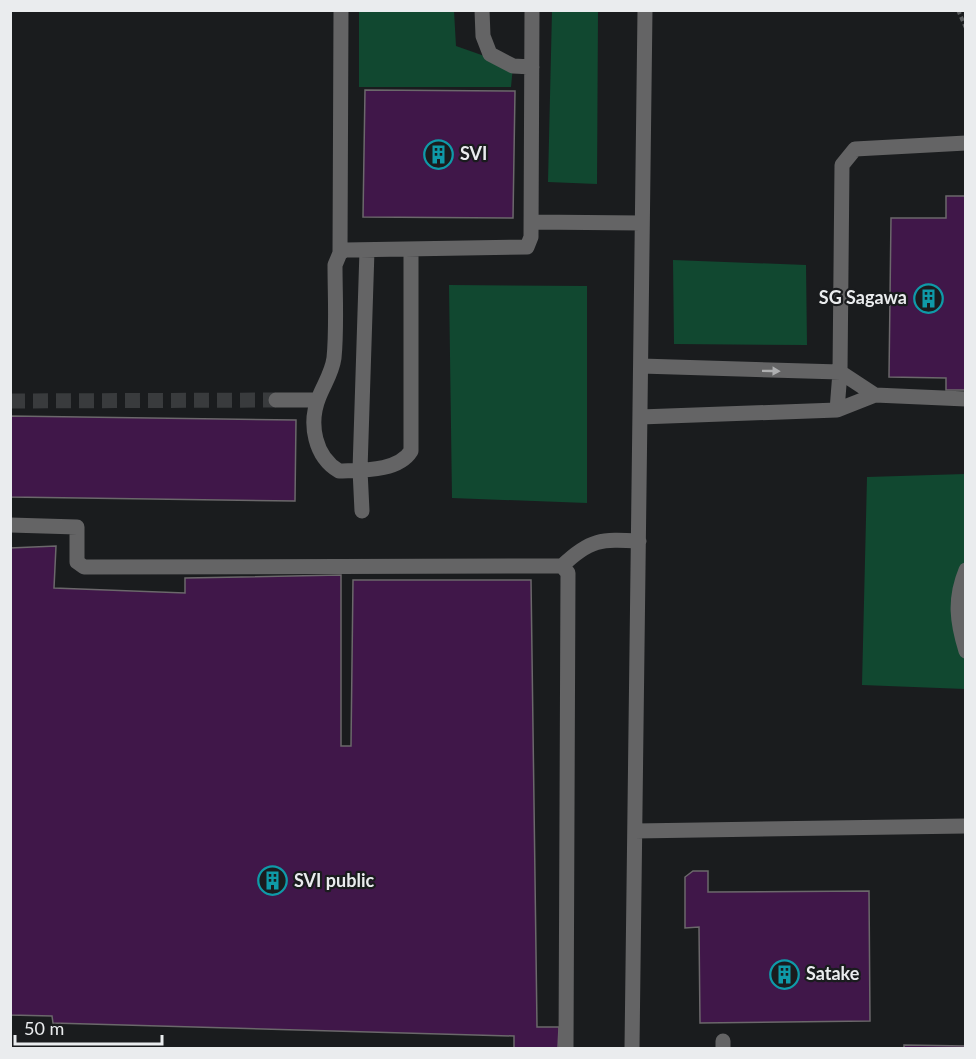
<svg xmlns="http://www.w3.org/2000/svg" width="976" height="1059" font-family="Lato,sans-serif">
  <rect width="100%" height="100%" fill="#1a1c1e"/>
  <path fill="#114830" d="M359 11H454L456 46 513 66 511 87H359Z
    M552 11H598L597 184 548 182Z
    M673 260 806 265 807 345 674 344Z
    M449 285 587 286V503L452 498Z
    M965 474V689L862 685 867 477Z"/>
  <path fill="#401749" stroke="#6b686b" stroke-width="1.5" d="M365 90 515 91 513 218 363 217Z
    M946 196H966V390H946V378L889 377 891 218H946Z
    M10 416 296 420 295 501 10 497Z
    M56 546 54 588 185 593V578L341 575V746H351L353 580H531L537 1027H559L558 1048H514V1036L53 1023 52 1016 10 1015V548Z
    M693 871H708V892L869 891 870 1021 700 1023 699 927 685 928V877Z
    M904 1045 966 1046V1048H904Z"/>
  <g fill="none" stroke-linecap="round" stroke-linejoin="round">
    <path stroke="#393b3d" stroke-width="15" stroke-dasharray="15 8" stroke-linecap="butt" d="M10 401 276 400"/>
    <path stroke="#5b5d5f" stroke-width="4" stroke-dasharray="4.5 3" stroke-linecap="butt" d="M958 10 966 28"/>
    <path stroke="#646465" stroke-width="15" d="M482 10 483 36 490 54 513 66 532 67
      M531 222 642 223
      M411 250V451C398 472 361 470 339 471 315 457 308 424 319 397 324 384 332 373 334 358 337 328 335 295 335 265L340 253 345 250 527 247 531 237 532 10
      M340 253 341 10
      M641 366 840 372 875 395
      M276 400H317
      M837 410 840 372 842 165 855 149 966 143
      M640 417 837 410 875 395 966 399
      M362 511 360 470 367 250
      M10 525 77 527V562L84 567 562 566 568 573 566 1048
      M562 566C590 539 601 539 639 541
      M966 570C954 599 957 622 966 651
      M635 831 966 826
      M723 1041V1048
      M632 1048 645 10"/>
  </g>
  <defs><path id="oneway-solid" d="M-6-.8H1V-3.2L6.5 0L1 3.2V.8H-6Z" transform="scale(1.5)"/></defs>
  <use fill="#aeafb0" href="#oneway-solid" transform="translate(771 371) rotate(1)"/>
  <defs>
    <symbol id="building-ring" viewBox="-11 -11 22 22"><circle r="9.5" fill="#1a1c1e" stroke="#0f9aa8" stroke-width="1.5"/><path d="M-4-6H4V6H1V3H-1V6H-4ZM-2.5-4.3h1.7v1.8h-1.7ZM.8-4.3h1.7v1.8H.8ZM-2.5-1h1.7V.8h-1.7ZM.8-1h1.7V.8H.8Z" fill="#0f9aa8"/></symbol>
  </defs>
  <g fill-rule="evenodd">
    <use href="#building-ring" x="422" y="138" width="33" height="33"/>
    <use href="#building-ring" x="912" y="282" width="33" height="33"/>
    <use href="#building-ring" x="256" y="864" width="33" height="33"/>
    <use href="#building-ring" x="768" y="958" width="33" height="33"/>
  </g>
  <g text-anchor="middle" stroke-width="4.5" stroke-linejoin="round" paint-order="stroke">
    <g font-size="18" font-weight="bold" fill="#eaecee" stroke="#1a1c1e" text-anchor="start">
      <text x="460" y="160">SVI</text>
      <text x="907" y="304" text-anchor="end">SG Sagawa</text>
      <text x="294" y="887">SVI public</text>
      <text x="806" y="980">Satake</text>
    </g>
  </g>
  <rect width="976" height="1059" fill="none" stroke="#eaecee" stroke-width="24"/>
  <path d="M15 1035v9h147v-9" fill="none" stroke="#eaecee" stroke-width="3"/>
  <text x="24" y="1035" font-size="18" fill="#eaecee" stroke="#1a1c1e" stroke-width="4.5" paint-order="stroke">50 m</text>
</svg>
